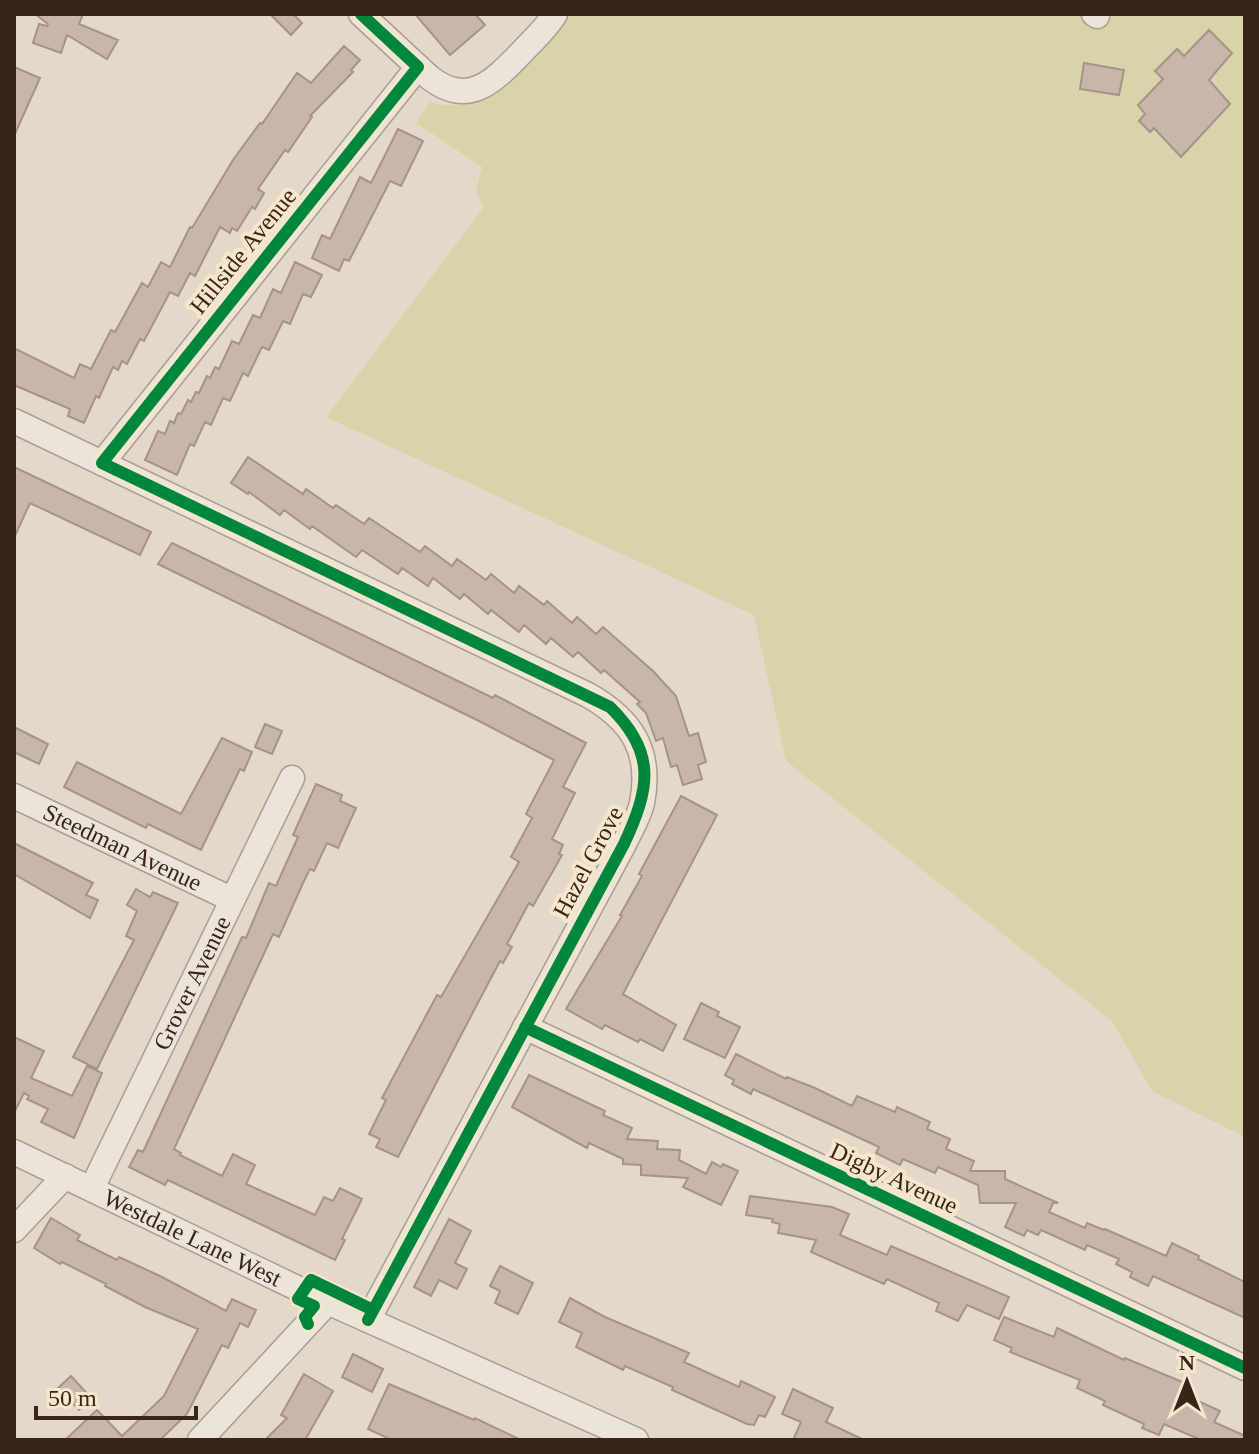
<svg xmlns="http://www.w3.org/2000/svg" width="1259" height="1454" font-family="'Times New Roman',serif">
  <rect width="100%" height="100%" fill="#e4d9c8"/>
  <path fill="#d8d3a9" d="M569 14H1245V1137L1152 1091 1112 1021 786 761 754 615 326 417 484 207 476 191 482 167 416 123 430 102C473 118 511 74 538 47 548 36 560 26 569 14Z"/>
  <path fill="#c8b6a9" stroke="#a49488" stroke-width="2" d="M35 14H83L79 24 118 40 107 59 67 35 61 53 33 43 39 24 47 26 48 24Z
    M270 14H293L302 23 291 35Z
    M415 14H475L485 25 450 55Z
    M1209 30 1232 53 1209 80 1230 104 1181 157 1154 128 1150 132 1139 121 1145 114 1138 105 1163 79 1155 71 1177 49 1184 56Z
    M344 46 360 60 351 70 353 72 310 116 312 117 288 152 285 150 258 189 264 193 255 209 252 207 237 231 232 228 230 233 220 227 195 276 190 273 178 296 170 292 144 341 140 339 127 364 122 361 118 370 113 367 99 398 96 396 84 423 68 416 70 409 14 385V348L74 378 80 364 91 369 111 330 115 332 142 283 148 287 161 262 170 267 190 227 192 228 233 160 260 123 262 124 297 73 311 83Z
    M1084 63 1124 70 1119 95 1080 89Z
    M14 67 40 78 14 136Z
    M398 129 423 141 401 186 390 181 349 261 344 259 339 271 312 258 322 235 330 239 360 177 371 183Z
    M295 262 322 275 311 297 303 294 290 324 283 321 269 350 262 347 248 376 243 373 230 401 223 398 211 425 205 422 194 446 190 444 177 475 145 460 158 431 165 434 170 421 174 423 178 413 181 414 188 400 191 402 196 392 199 393 207 376 210 378 215 367 219 369 232 341 239 344 253 315 260 318 273 289 281 293Z
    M248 457 303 494 306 489 333 508 336 505 364 524 369 518 420 552 425 546 452 566 457 559 486 580 491 574 514 593 519 586 544 605 547 601 572 623 577 617 596 634 603 627 653 671 676 696 689 736 698 733 706 762 698 765 702 779 683 785 677 765 671 767 663 738 656 741 646 713 637 704 640 702 604 670 601 673 578 652 573 657 551 638 546 644 524 625 519 632 491 610 488 614 464 594 460 599 433 578 428 586 402 568 398 574 362 550 356 557 312 526 310 529 284 510 280 515 249 492 248 494 231 483Z
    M14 467 151 532 140 555 30 503 14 538Z
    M172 543 493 698 495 695 586 743 563 787 575 793 552 839 563 845 559 854 562 855 533 906 529 903 507 944 512 947 503 963 500 961 472 1014 398 1157 376 1147 380 1139 369 1134 386 1100 382 1098 437 995 441 997 519 862 511 857 532 818 526 814 554 760 481 722 158 564Z
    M265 724 282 731 272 754 255 747Z
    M14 727 48 744 39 764 14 752Z
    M222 738 252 752 244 771 240 769 201 850 148 824 146 828 64 787 77 762 181 814Z
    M316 784 342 795 340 801 356 808 338 848 327 843 314 871 310 869 303 883 279 937 273 934 174 1149 181 1153 180 1155 222 1176 233 1154 255 1165 246 1184 315 1215 324 1197 333 1201 340 1188 362 1199 342 1239 345 1240 335 1260 168 1180 165 1185 129 1167 138 1150 143 1152 242 937 246 938 269 883 276 886 298 837 293 835Z
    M681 796 717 815 623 994 676 1025 663 1051 640 1039 638 1042 605 1025 602 1029 566 1009 622 916 620 915 642 876 639 874Z
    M14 843 93 883 86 895 98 900 90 918 14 874Z
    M136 889 150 897 153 892 178 903 97 1069 73 1057 134 940 126 936 137 911 127 905Z
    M701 1003 719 1012 717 1016 740 1027 725 1058 684 1039Z
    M14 1037 44 1051 31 1078 72 1096 87 1066 102 1073 74 1138 41 1122 48 1109 27 1099 29 1096 24 1093 14 1113Z
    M736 1054 786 1079 787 1077 815 1088 852 1106 857 1096 895 1112 897 1107 930 1122 927 1129 950 1139 946 1149 974 1161 970 1171H1005V1179L1058 1203H1053L1049 1212 1085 1228 1087 1223 1104 1230 1105 1229 1166 1256 1172 1243 1199 1256 1198 1259 1245 1282V1318L1153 1276 1148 1286 1130 1277 1132 1272 1116 1264 1119 1259 1087 1245 1085 1250 1041 1230 1038 1235 1027 1230 1024 1236 1005 1227 1016 1203H980L978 1185 938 1167 935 1173 903 1159 900 1165 876 1153 879 1147 836 1127 753 1089 751 1094 732 1084 734 1080 725 1075Z
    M529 1075 605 1111 603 1115 632 1128 627 1139 658 1141 657 1149 680 1150 679 1160 706 1174 712 1162 721 1167 723 1164 738 1171 721 1205 683 1187 688 1178 641 1175V1165L623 1164V1159L589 1143 587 1148 512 1107Z
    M750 1196 832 1207 849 1214 840 1235 887 1255 891 1246 1009 1297 999 1319 967 1305 958 1321 936 1311 939 1303 887 1279 884 1284 811 1252 816 1240 778 1233 780 1224 772 1222 773 1219 746 1215Z
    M51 1218 80 1235 77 1240 117 1260 119 1257 160 1276 226 1311 232 1299 256 1310 248 1327 240 1323 228 1348 222 1345 187 1414 160 1440H65L97 1410 122 1436 164 1396 198 1329 145 1307 105 1286 106 1284 62 1262 60 1264 34 1248Z
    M449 1219 471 1231 455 1263 467 1269 457 1289 439 1280 431 1296 414 1287Z
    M500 1266 533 1283 518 1314 495 1303 500 1291 490 1286Z
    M570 1298 605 1317 689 1353 684 1362 739 1387 741 1381 775 1397 765 1417 759 1415 754 1425 747 1424 672 1390 673 1387 625 1366 623 1370 576 1347 582 1333 559 1322Z
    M1004 1317 1054 1337 1057 1328 1124 1360 1125 1358 1192 1386 1187 1396 1220 1411 1214 1422 1245 1436V1440H1201L1164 1424 1159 1435 1142 1428 1144 1424 1103 1405 1105 1401 1077 1388 1080 1380 1010 1352 1012 1348 994 1340Z
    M353 1354 383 1369 372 1392 342 1377Z
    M304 1374 333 1391 305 1440H265L287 1418 281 1415Z
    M71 1376 92 1399 79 1410 58 1388Z
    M389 1384 474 1420 475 1418 521 1440H392L368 1429Z
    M793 1389 833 1408 826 1422 864 1440H793L801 1422 782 1414Z"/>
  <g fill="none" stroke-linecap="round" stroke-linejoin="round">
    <defs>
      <g id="minor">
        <path d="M361 14 429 77C468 108 493 82 521 53 533 40 546 29 555 14"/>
        <path d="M1094 14 1097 16"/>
        <path d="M14 421 588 695C632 720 652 751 642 803 639 817 630 831 624 844L368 1320"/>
        <path d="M102 463 418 67"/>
        <path id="s1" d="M14 796 231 899"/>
        <path d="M525 1027 1245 1368"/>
        <path id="s2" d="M14 1152 303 1291 636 1440"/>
        <path id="s3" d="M92 1188 292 778"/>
        <path d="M14 1230 65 1176"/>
        <path d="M200 1440 328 1302"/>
      </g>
    </defs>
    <use href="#minor" stroke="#a99e92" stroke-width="27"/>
    <use href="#minor" stroke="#ece4da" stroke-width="24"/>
    <defs>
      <path id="cycleway" d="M361 14 418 67 102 463 610 707C657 753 650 788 624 844L368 1320
        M525 1027 1245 1368
        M308 1324 305 1317 314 1306 298 1299 311 1280 373 1310"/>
    </defs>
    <use href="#cycleway" stroke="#f7e6cc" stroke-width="17"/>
    <use href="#cycleway" stroke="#00873e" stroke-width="12"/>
  </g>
  <g text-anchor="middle" stroke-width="8" stroke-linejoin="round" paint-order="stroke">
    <g font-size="24" fill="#37251a" stroke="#f7e6cc">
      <text transform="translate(243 251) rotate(-51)" y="8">Hillside Avenue</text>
      <text dy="8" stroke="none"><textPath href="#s1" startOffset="120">Steedman Avenue</textPath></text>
      <text transform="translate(588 862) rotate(-62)" y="8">Hazel Grove</text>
      <text dy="8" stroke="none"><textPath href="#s3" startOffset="228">Grover Avenue</textPath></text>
      <text transform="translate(894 1178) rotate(25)" y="8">Digby Avenue</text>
      <text dy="8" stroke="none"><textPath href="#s2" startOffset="198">Westdale Lane West</textPath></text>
    </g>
  </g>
  <rect width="1259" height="1454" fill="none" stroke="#37251a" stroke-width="32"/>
  <g transform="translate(1187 1382)" stroke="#f7e6cc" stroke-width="6" paint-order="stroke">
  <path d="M0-6L14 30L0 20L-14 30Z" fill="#37251a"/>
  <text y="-12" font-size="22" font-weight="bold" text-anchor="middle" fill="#37251a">N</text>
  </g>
  <path d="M36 1406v12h160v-12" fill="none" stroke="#37251a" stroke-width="4"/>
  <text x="48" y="1406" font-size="24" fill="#37251a" stroke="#f7e6cc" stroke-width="6" paint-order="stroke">50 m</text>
</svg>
